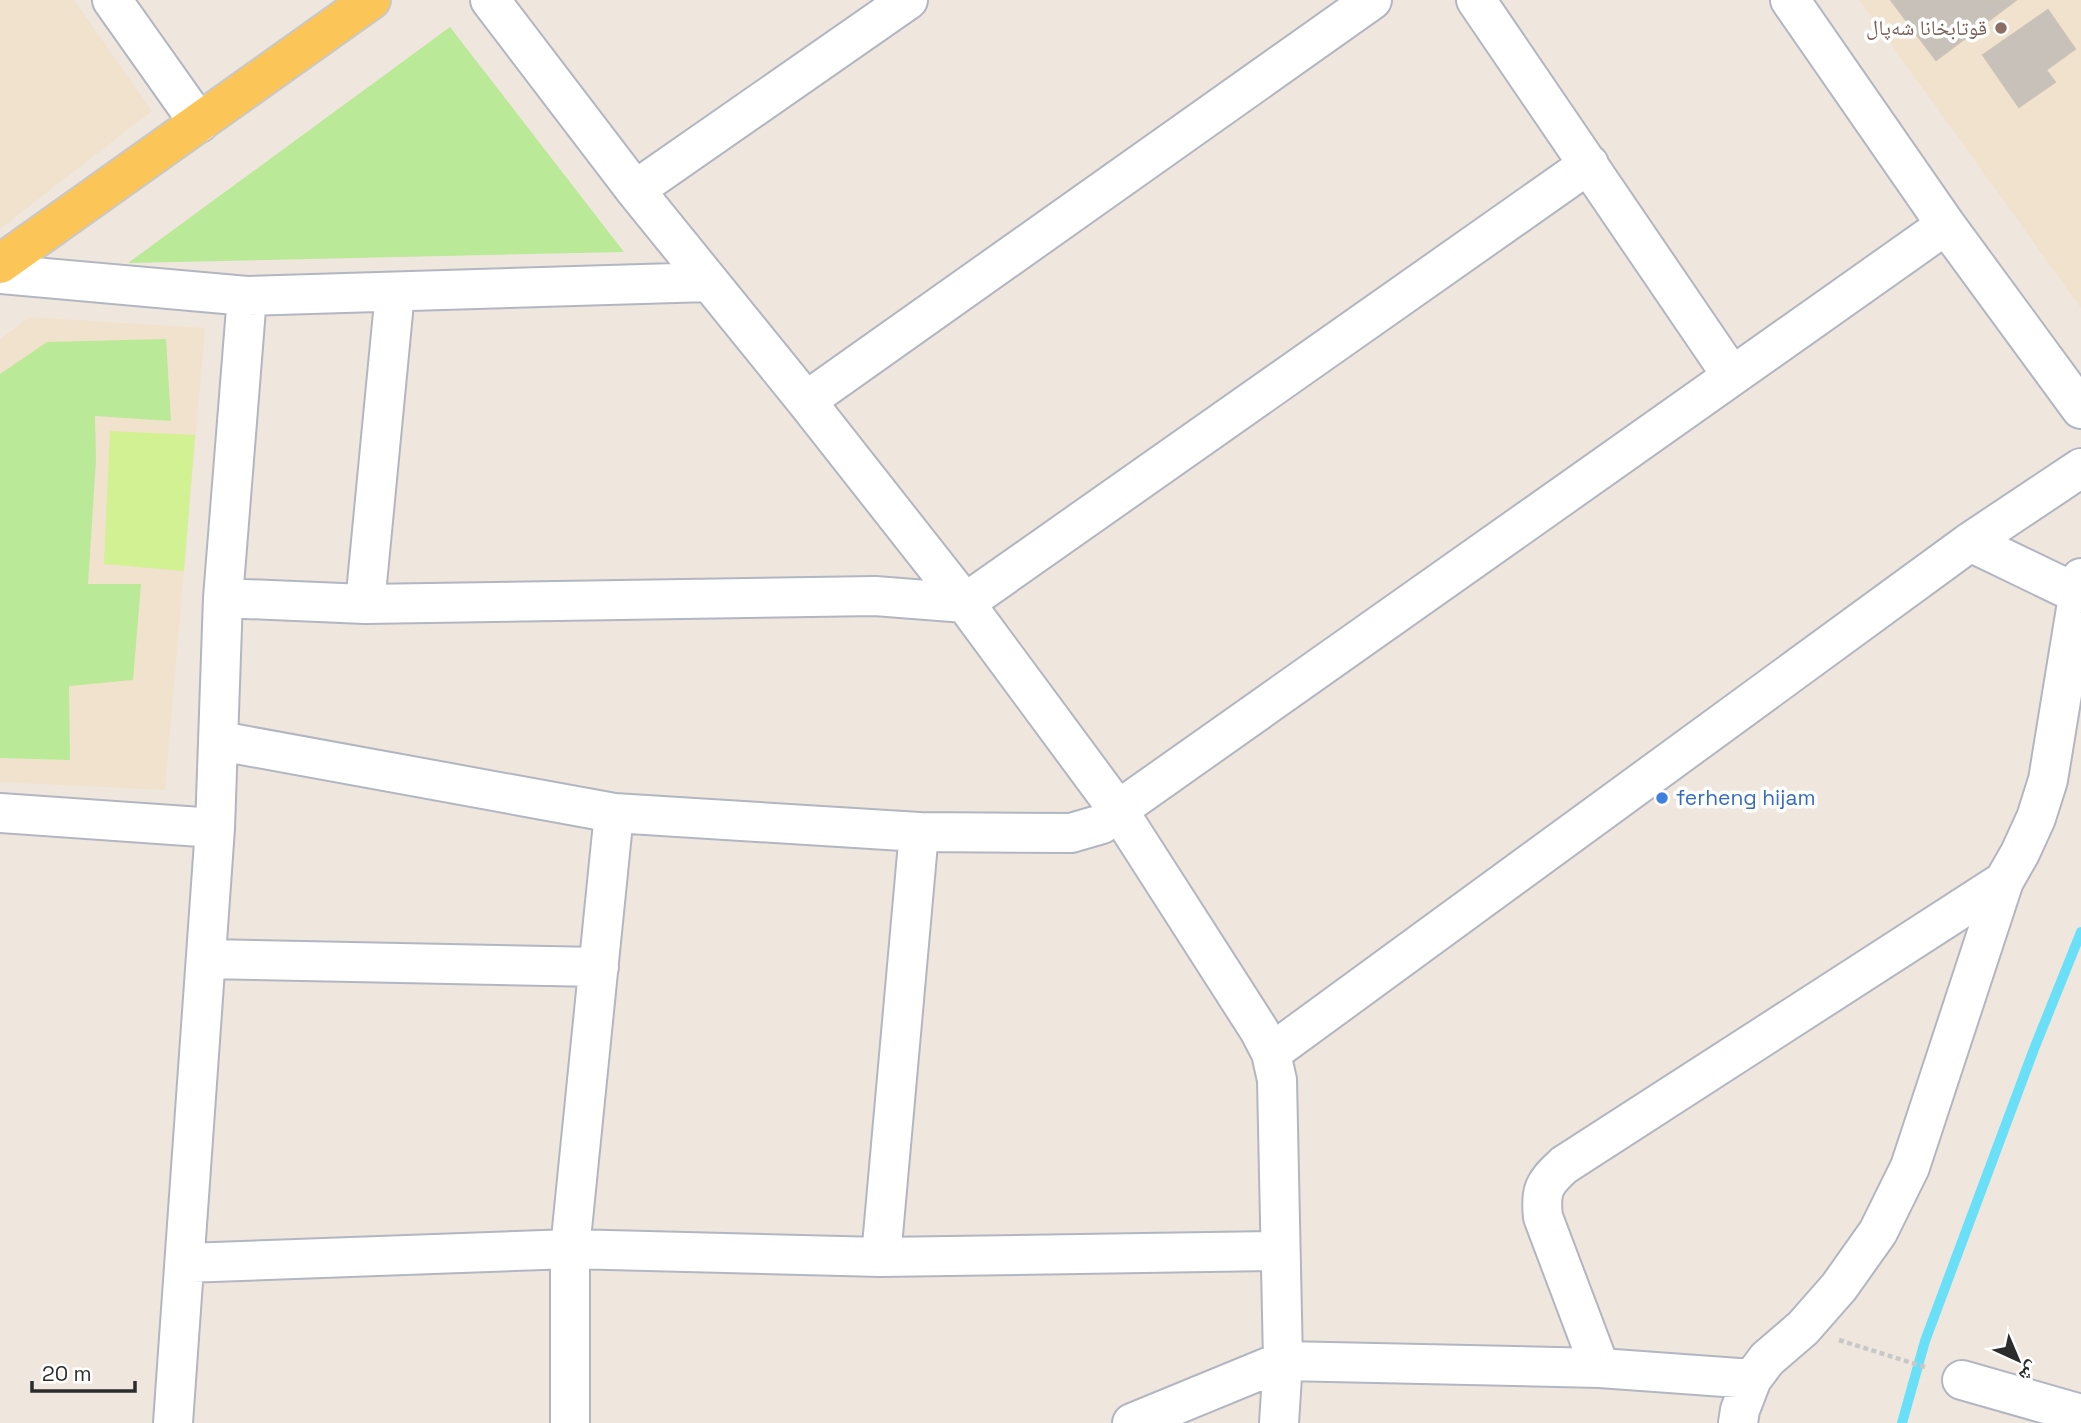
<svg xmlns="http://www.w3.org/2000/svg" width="2081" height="1423" font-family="'Space Grotesk','Noto Naskh Arabic',sans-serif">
  <rect width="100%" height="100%" fill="#efe6de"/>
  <path fill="#f1e2cd" d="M0 0H74L152 111 0 229Z
    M1859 0H2081V308Z
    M30 317 205 328 165 790 0 782V339Z"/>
  <path fill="#bae997" d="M450 27 624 252 128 263Z
    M166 339 171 421 95 416 96 460 88 584H141L133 680 69 686 70 760 0 758V374L47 342Z"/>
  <path fill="#d1f192" d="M110 431 195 435 184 571 104 564Z"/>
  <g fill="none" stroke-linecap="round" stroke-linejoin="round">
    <path stroke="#6adff8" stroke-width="10" d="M1902 1423 1925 1341 2034 1049 2081 932"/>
  </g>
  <path fill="#c7c1b9" stroke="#cbc2b7" stroke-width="2" d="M1891 0H2016L1936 60Z
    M2048 10 2075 49 2046 70 2055 82 2019 107 1983 55Z"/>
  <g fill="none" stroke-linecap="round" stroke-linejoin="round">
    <defs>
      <path id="minor" d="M112 0 199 123
        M490 0 635 190 806 401 965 603 1118 810 1259 1030 1271 1053 1277 1080 1283 1361 1279 1423
        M1476 0 1732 376
        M1790 0 1946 225 2081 409
        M635 190 908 0
        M0 274 247 296 709 282
        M806 401 1372 0
        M1970 542 2078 594
        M223 598 365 604 875 596 965 603 1589 164
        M365 604 395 292
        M220 741 614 813 919 832 1071 833 1102 824 1118 810 1946 225
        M0 813 215 828
        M206 959 599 967
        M1271 1053 1970 542 2081 468
        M881 1257 919 832
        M185 1263 570 1249 881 1257 1280 1251
        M1600 1368 1543 1217C1540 1190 1544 1183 1564 1165L2004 881 2020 853 2036 818 2048 780 2081 578
        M1962 1380 2081 1414
        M173 1423 215 828 223 598 247 296
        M570 1423V1249L614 813
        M1132 1423 1283 1361 1600 1368 1752 1379
        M1738 1423 1740 1410 1752 1379 1767 1359 1803 1328 1839 1287 1878 1232 1910 1167 2004 881"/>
      <path id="major" d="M0 264 371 0"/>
    </defs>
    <use href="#minor" stroke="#b2b6c1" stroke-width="42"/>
    <use href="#major" stroke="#c8c8c8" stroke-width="42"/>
    <path stroke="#c8c8c8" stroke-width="4.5" stroke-dasharray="5 3.5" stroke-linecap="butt" d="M1839 1340 1928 1368"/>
    <use href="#minor" stroke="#fff" stroke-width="38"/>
    <use href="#major" stroke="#fbc657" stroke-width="38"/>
  </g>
  <circle fill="#8d6e63" stroke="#fff" stroke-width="2.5" cx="2001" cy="28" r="7"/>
  <circle fill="#3f7fe0" stroke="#fff" stroke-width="2.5" cx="1662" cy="798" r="7"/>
  <g text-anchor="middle" stroke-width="7" stroke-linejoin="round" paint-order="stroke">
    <g font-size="21" fill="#785e54" stroke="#fff" text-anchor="end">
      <text x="1987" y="35">قوتابخانا شەپال</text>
    </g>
    <g font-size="21" fill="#366cbe" stroke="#fff" text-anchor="start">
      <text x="1676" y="805">ferheng hijam</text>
    </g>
  </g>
  <g transform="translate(2018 1360) rotate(136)" stroke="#ffffff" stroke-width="5" paint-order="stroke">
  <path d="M0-5L12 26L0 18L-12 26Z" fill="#2c2c2c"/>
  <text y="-10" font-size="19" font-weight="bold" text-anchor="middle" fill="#2c2c2c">ش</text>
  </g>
  <path d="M32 1381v10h103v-10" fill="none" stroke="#2c2c2c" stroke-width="3.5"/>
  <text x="42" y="1381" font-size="21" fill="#2c2c2c" stroke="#ffffff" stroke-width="5" paint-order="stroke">20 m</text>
</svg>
